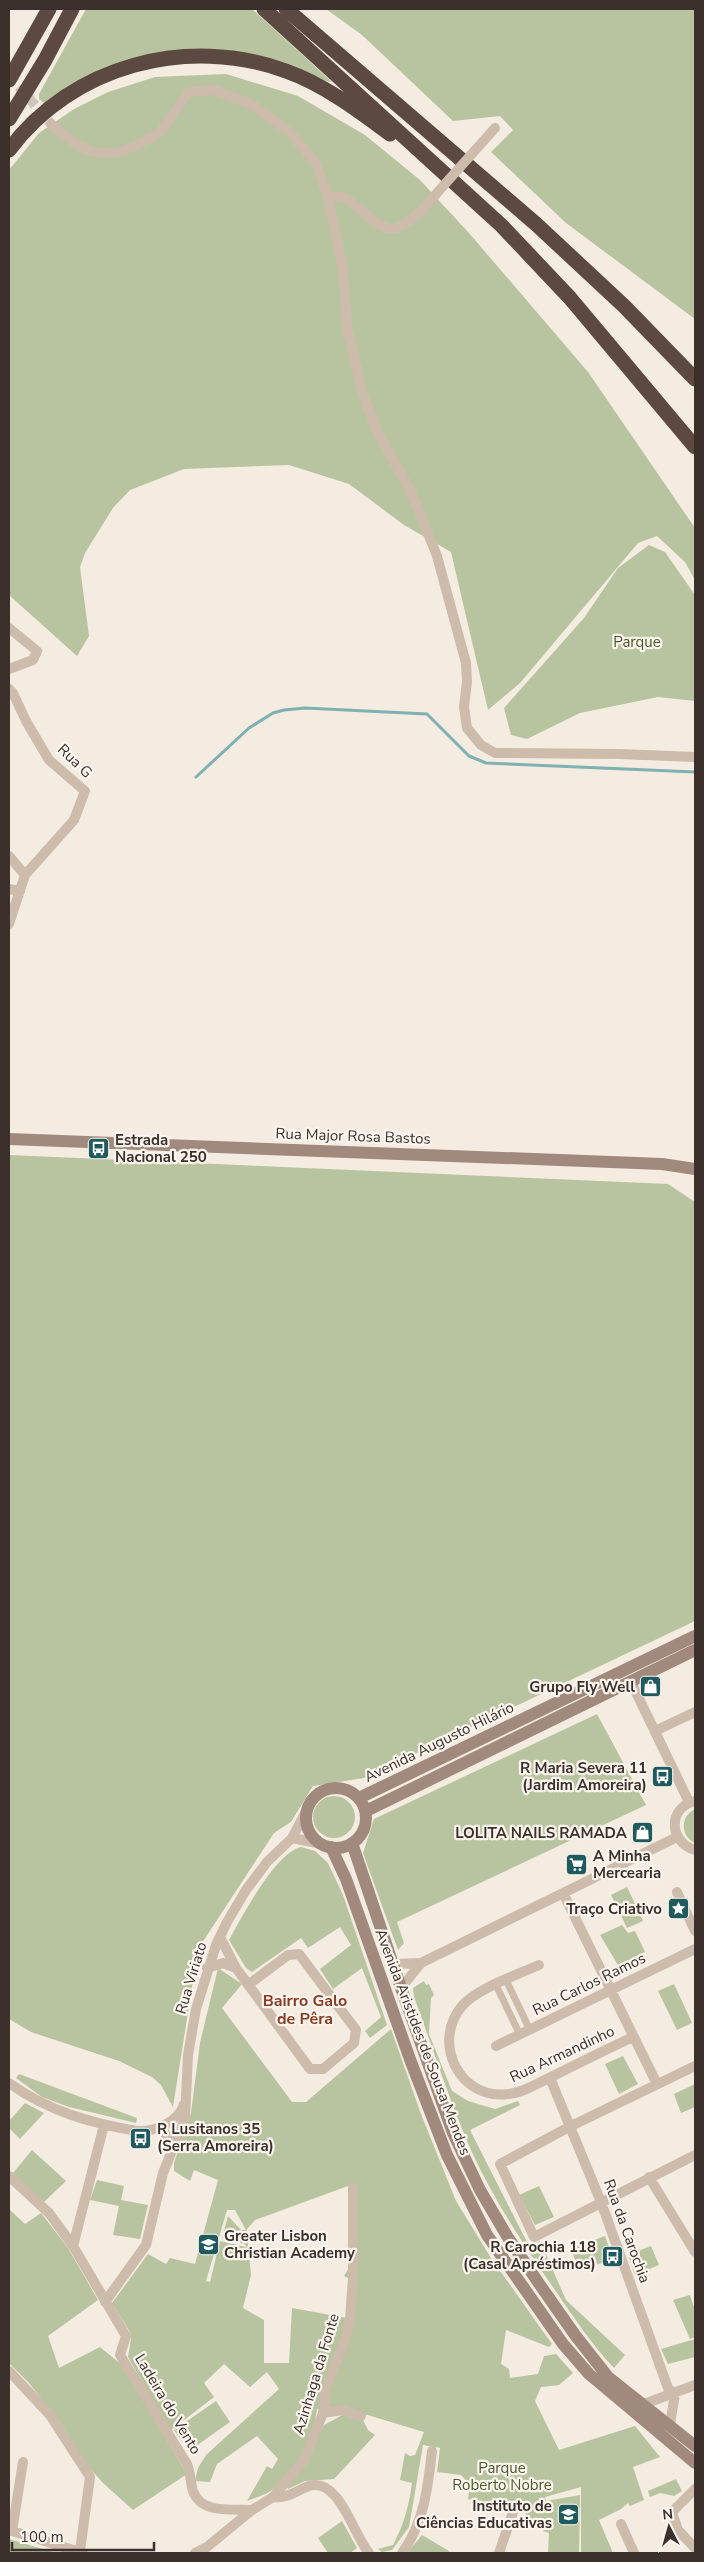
<svg xmlns="http://www.w3.org/2000/svg" width="704" height="2562" font-family="'Nunito Sans',sans-serif">
  <rect width="100%" height="100%" fill="#f4ebe1"/>
  <path fill="#b8c4a0" fill-rule="evenodd" d="M86 9H252L332 82C319 81 308 72 297 67 287 63 275 60 264 57 184 36 111 57 44 103L39 99V94Z
    M326 9H695V319L566 223 491 152 513 130 500 116 453 121 362 35Z
    M226 74 298 96 365 135 420 180 469 233 588 372 695 528V580L685 562 657 536 638 543 520 683 488 710 451 552 404 525 349 484 289 465 184 469 130 490 113 508 85 553 80 567 89 636 77 656 9 595V170L39 133 74 109 108 92 155 77Z
    M649 545 665 552 695 595V701L658 697 580 713 527 739 511 735 504 708 584 618 618 568Z
    M9 1155 668 1184 695 1202V1621L364 1778 313 1786 291 1822 274 1833 198 1949 173 2107 161 2085 152 2077 119 2061 31 2032 9 2019Z
    M597 1714 646 1805 397 1922 404 1943 398 1950 363 1853 374 1819Z
    M313 1817a21 21 0 1 1 42 0a21 21 0 1 1-42 0Z
    M695 1809V1843C680 1836 680 1816 695 1809Z
    M301 1847 315 1851 328 1863 343 1895 387 2025 370 2038 365 2031 381 2017 362 1968 333 1989 320 1969 351 1945 340 1927 308 1948 301 1938 252 1972 246 1968 229 1940C241 1918 276 1852 301 1847Z
    M627 1887 643 1921 627 1928 611 1895Z
    M622 1925 628 1933 635 1931 645 1952 618 1965 600 1935Z
    M218 1968 242 1984 222 2008 292 2102H306L391 2029 421 2114 456 2201 491 2258 552 2344 549 2347 506 2330 501 2364 509 2369 510 2378 538 2374 544 2356 556 2354 573 2373 559 2385 541 2387 535 2401 559 2450 635 2426 660 2457 633 2467 644 2500 630 2506 628 2503 621 2509 599 2520 613 2553H581V2487L545 2497 546 2501 580 2495 579 2553H548L549 2533 543 2531 544 2523 525 2524 526 2512 520 2503 517 2506 468 2499 470 2485 461 2475 437 2472 440 2448 423 2445 409 2527 392 2550 382 2552 378 2549 393 2545C404 2524 409 2506 412 2483L400 2480 405 2453 410 2456 415 2455 424 2432 341 2407 317 2409C313 2439 296 2474 269 2492 262 2496 254 2498 247 2501L267 2466 272 2469 278 2459 257 2436 217 2464 210 2482 195 2481 198 2468 206 2455 279 2389 267 2372 250 2387 224 2364 204 2383 214 2397 170 2431 128 2357 131 2339 130 2332 112 2303 148 2254 166 2264 170 2258 195 2264 218 2180 194 2170 190 2181 174 2171V2163L191 2113 200 2043ZM348 2186 349 2268 344 2276 350 2279 347 2318 292 2308 289 2363H264V2320L243 2308 251 2275 247 2229 255 2220ZM227 2210H235L246 2230H241L228 2216 222 2238 245 2244 246 2247 220 2241 210 2282 206 2281Z
    M424 1981 426 1985 429 1984 434 1995 431 1998 429 2034 452 2091 468 2101 495 2109 518 2101 520 2105 470 2130 529 2246 540 2241 566 2300 625 2355 614 2368C592 2345 575 2319 557 2293 525 2247 494 2201 471 2150 449 2100 433 2048 414 1997L413 1988Z
    M674 1984 692 2023 677 2030 658 1991Z
    M623 2056 638 2084 619 2094 605 2064Z
    M19 2074 137 2118 136 2123 69 2107 42 2097 16 2078Z
    M695 2084V2107L681 2113 674 2094Z
    M25 2103 44 2113 20 2139 9 2128V2121Z
    M32 2150 66 2181 44 2202 13 2173Z
    M97 2180 124 2186 121 2200 148 2205 140 2239 113 2235 119 2206 90 2200Z
    M539 2186 554 2217 535 2225 519 2195Z
    M9 2209 25 2224 41 2213 68 2248 98 2300 48 2336 59 2368 100 2347 122 2365 187 2474 133 2510 103 2483 86 2464 64 2428 29 2383 9 2363Z
    M605 2236 613 2259 579 2271 571 2249Z
    M651 2246 659 2265 635 2275 628 2255Z
    M690 2295 695 2310V2337L690 2339 673 2300Z
    M695 2339V2357L668 2364 661 2349Z
    M216 2401 230 2422 189 2451 174 2430Z
    M344 2414 363 2420 368 2430 375 2435 334 2479 305 2481 288 2489 286 2485 324 2425Z
    M676 2479 682 2491 674 2496 660 2493 650 2497 648 2491Z
    M342 2521 357 2548 350 2553H328L318 2538Z
    M422 2535 449 2551 448 2553H407Z
    M9 2539 56 2553H9Z"/>
  <g fill="none" stroke-linecap="round" stroke-linejoin="round">
    <path stroke="#7fb0b2" stroke-width="3" d="M196 777 249 728 273 713 284 710 305 708 427 714 469 756 486 763 695 772"/>
    <path stroke="#cfc6bd" stroke-width="10" stroke-dasharray="10 5" stroke-linecap="butt" d="M9 75 51 124"/>
    <path stroke="#cdbbac" stroke-width="7" d="M506 1980 530 2030
      M496 1985 520 2035"/>
    <path stroke="#cdbbac" stroke-width="10" d="M51 124C82 152 104 164 143 142 149 138 158 135 162 129 171 119 179 104 189 92L214 90 251 104 288 131 316 163 328 198 337 240 343 270 347 327 362 391 376 429 412 494 437 556 466 663 467 682 464 707 467 728 481 745 495 753 619 754 695 757
      M328 198C333 197 339 196 344 198 360 204 378 234 397 228 405 226 414 217 420 212
      M9 628 37 651 33 660 9 669
      M9 689 13 693 26 721 49 760 85 791 74 820 25 875
      M9 856 25 875 9 924
      M9 889 20 891
      M631 1682 689 1802
      M655 1731 695 1712
      M695 1801C667 1808 669 1842 695 1850
      M292 1838 322 1844
      M677 1892 695 1931
      M563 1893 657 2084
      M220 1937 236 1968 310 2069H323L354 2043 356 2030 299 1954 288 1955 248 1985
      M393 1964 421 1963 677 1837
      M539 1965C517 1975 478 1988 462 2006 431 2043 460 2101 509 2094 525 2092 540 2082 555 2075 581 2062 607 2049 633 2037
      M207 1968 223 1963 236 1968
      M401 1988 421 1963
      M496 2046 695 1949
      M695 2066 571 2126 500 2164 534 2237 695 2155
      M550 2078 601 2202 668 2388 675 2394
      M9 2083C48 2111 90 2123 137 2131 154 2132 179 2122 184 2104
      M161 2126 173 2148
      M9 2176 49 2213 73 2246 126 2336 120 2355 187 2464C191 2473 190 2482 193 2491 201 2514 231 2509 252 2510
      M649 2177 695 2252
      M73 2246 104 2125
      M105 2302 146 2245 163 2173 185 2119 188 2055 196 2009 216 1945 227 1922 246 1890 267 1862 292 1838 309 1806
      M9 2371 50 2415 90 2477 80 2551
      M644 2404 695 2385
      M323 2413 343 2410 361 2416
      M670 2424 675 2394
      M695 2489 672 2512 678 2530 695 2548
      M273 2497C284 2500 298 2490 309 2486 339 2477 353 2534 369 2553
      M621 2524 634 2553
      M9 2530 83 2553
      M12 2531 23 2462
      M195 2553 207 2547 252 2510 273 2497 305 2459 323 2413 326 2388 346 2337 350 2320 353 2278V2188
      M402 2553C424 2523 428 2487 432 2451
      M499 2553 513 2512"/>
    <path stroke="#a18a7d" stroke-width="12" d="M9 1139 662 1164 695 1169
      M306 1818a30 30 0 1 1 60 0a30 30 0 1 1-60 0Z
      M359 1798 695 1636
      M366 1811 695 1650
      M352 1843 401 1988 453 2133 480 2190 507 2236 540 2285 575 2335 608 2377 695 2446
      M331 1847 346 1879 411 2062 447 2155 487 2235 563 2344 589 2374 695 2463"/>
    <path stroke="#5c4a42" stroke-width="15" d="M264 9 502 226 570 298 695 447
      M286 9 536 224 624 306 695 379
      M9 80 49 9
      M9 119 45 60 72 9
      M9 150C72 65 188 35 286 71 323 84 358 110 390 134"/>
    <path stroke="#cdbbac" stroke-width="10" d="M420 212 495 128"/>
  </g>
  <defs>
    <symbol id="bus-square" viewBox="-11 -11 22 22"><rect x="-9" y="-9" width="18" height="18" rx="4" fill="#1f5a5e" stroke="#fbf5ee"/><path d="M-5-6H5V4H4V6H2V4H-2V6H-4V4H-5ZM-3.5-4V0h7V-4ZM-3.5 1.2v1.5H-2V1.2ZM2 1.2v1.5H3.5V1.2Z" fill="#fff"/></symbol>
    <symbol id="shop-square" viewBox="-11 -11 22 22"><rect x="-9" y="-9" width="18" height="18" rx="4" fill="#1f5a5e" stroke="#fbf5ee"/><path d="M-5-2.5h2.3a2.7 3.5 0 0 1 5.4 0H5L5.5 6h-11ZM-1.5-2.5h3a1.5 2.3 0 0 0-3 0Z" fill="#fff"/></symbol>
    <symbol id="supermarket-square" viewBox="-11 -11 22 22"><rect x="-9" y="-9" width="18" height="18" rx="4" fill="#1f5a5e" stroke="#fbf5ee"/><path d="M-6-5.5h2.5l.6 2H6L4.5 2H-2.5L-4.4-4H-6ZM-1.5 3.2a1.3 1.3 0 1 0 .1 0ZM3 3.2a1.3 1.3 0 1 0 .1 0Z" fill="#fff"/></symbol>
    <symbol id="sight-square" viewBox="-11 -11 22 22"><rect x="-9" y="-9" width="18" height="18" rx="4" fill="#1f5a5e" stroke="#fbf5ee"/><path d="M0-6L1.8-2.2L6-1.7L2.9 1.2L3.7 5.4L0 3.3L-3.7 5.4L-2.9 1.2L-6-1.7L-1.8-2.2Z" fill="#fff"/></symbol>
    <symbol id="school-square" viewBox="-11 -11 22 22"><rect x="-9" y="-9" width="18" height="18" rx="4" fill="#1f5a5e" stroke="#fbf5ee"/><path d="M0-5L7-2L0 1L-7-2ZM-4 1L0 2.5L4 1V4Q0 6-4 4Z" fill="#fff"/></symbol>
  </defs>
  <g fill-rule="evenodd">
    <use href="#bus-square" x="86" y="1136" width="25" height="25"/>
    <use href="#shop-square" x="638" y="1674" width="25" height="25"/>
    <use href="#bus-square" x="650" y="1764" width="25" height="25"/>
    <use href="#shop-square" x="630" y="1820" width="25" height="25"/>
    <use href="#supermarket-square" x="564" y="1852" width="25" height="25"/>
    <use href="#sight-square" x="666" y="1896" width="25" height="25"/>
    <use href="#bus-square" x="128" y="2126" width="25" height="25"/>
    <use href="#school-square" x="196" y="2232" width="25" height="25"/>
    <use href="#bus-square" x="600" y="2244" width="25" height="25"/>
    <use href="#school-square" x="556" y="2502" width="25" height="25"/>
  </g>
  <g text-anchor="middle" stroke-width="4.5" stroke-linejoin="round" paint-order="stroke">
    <g font-size="15" fill="#4a5a2e" stroke="#fbf5ee">
      <text x="637" y="647">Parque</text>
      <text x="502" y="2473">Parque<tspan x="502" dy="17">Roberto Nobre</tspan></text>
    </g>
    <g font-size="15" fill="#3b302b" stroke="#fbf5ee">
      <text transform="translate(75 761) rotate(44)" y="5">Rua G</text>
      <text transform="translate(353 1136) rotate(2)" y="5">Rua Major Rosa Bastos</text>
      <text transform="translate(439 1742) rotate(-26)" y="5">Avenida Augusto Hilário</text>
      <text transform="translate(191 1978) rotate(-73)" y="5">Rua Viriato</text>
      <text transform="translate(589 1984) rotate(-26)" y="5">Rua Carlos Ramos</text>
      <text transform="translate(423 2042) rotate(69)" y="5">Avenida Aristides de Sousa Mendes</text>
      <text transform="translate(562 2054) rotate(-25)" y="5">Rua Armandinho</text>
      <text transform="translate(627 2231) rotate(70)" y="5">Rua da Carochia</text>
      <text transform="translate(316 2374) rotate(-73)" y="5">Azinhaga da Fonte</text>
      <text transform="translate(168 2404) rotate(59)" y="5">Ladeira do Vento</text>
    </g>
    <g font-size="15" font-weight="bold" fill="#3b302b" stroke="#fbf5ee" text-anchor="end">
      <text x="115" y="1145" text-anchor="start">Estrada<tspan x="115" dy="17">Nacional 250</tspan></text>
      <text x="635" y="1692">Grupo Fly Well</text>
      <text x="647" y="1773">R Maria Severa 11<tspan x="647" dy="17">(Jardim Amoreira)</tspan></text>
      <text x="627" y="1838">LOLITA NAILS RAMADA</text>
      <text x="593" y="1861" text-anchor="start">A Minha<tspan x="593" dy="17">Mercearia</tspan></text>
      <text x="662" y="1914">Traço Criativo</text>
      <text x="157" y="2134" text-anchor="start">R Lusitanos 35<tspan x="157" dy="17">(Serra Amoreira)</tspan></text>
      <text x="224" y="2241" text-anchor="start">Greater Lisbon<tspan x="224" dy="17">Christian Academy</tspan></text>
      <text x="596" y="2252">R Carochia 118<tspan x="596" dy="17">(Casal Apréstimos)</tspan></text>
      <text x="552" y="2511">Instituto de<tspan x="552" dy="17">Ciências Educativas</tspan></text>
    </g>
    <g font-size="16" font-weight="bold" fill="#8c3b22" stroke="#fbf5ee">
      <text x="305" y="2006">Bairro Galo<tspan x="305" dy="18">de Pêra</tspan></text>
    </g>
  </g>
  <rect width="704" height="2562" fill="none" stroke="#3b302b" stroke-width="20"/>
  <g transform="translate(669 2527) rotate(354)" stroke="#fbf5ee" stroke-width="4" paint-order="stroke">
  <path d="M0-4L9 19L0 12L-9 19Z" fill="#3b302b"/>
  <text y="-8" font-size="14" font-weight="bold" text-anchor="middle" fill="#3b302b">N</text>
  </g>
  <path d="M12 2542v8h142v-8" fill="none" stroke="#3b302b" stroke-width="2.5"/>
  <text x="20" y="2542" font-size="15" fill="#3b302b" stroke="#fbf5ee" stroke-width="4" paint-order="stroke">100 m</text>
</svg>
